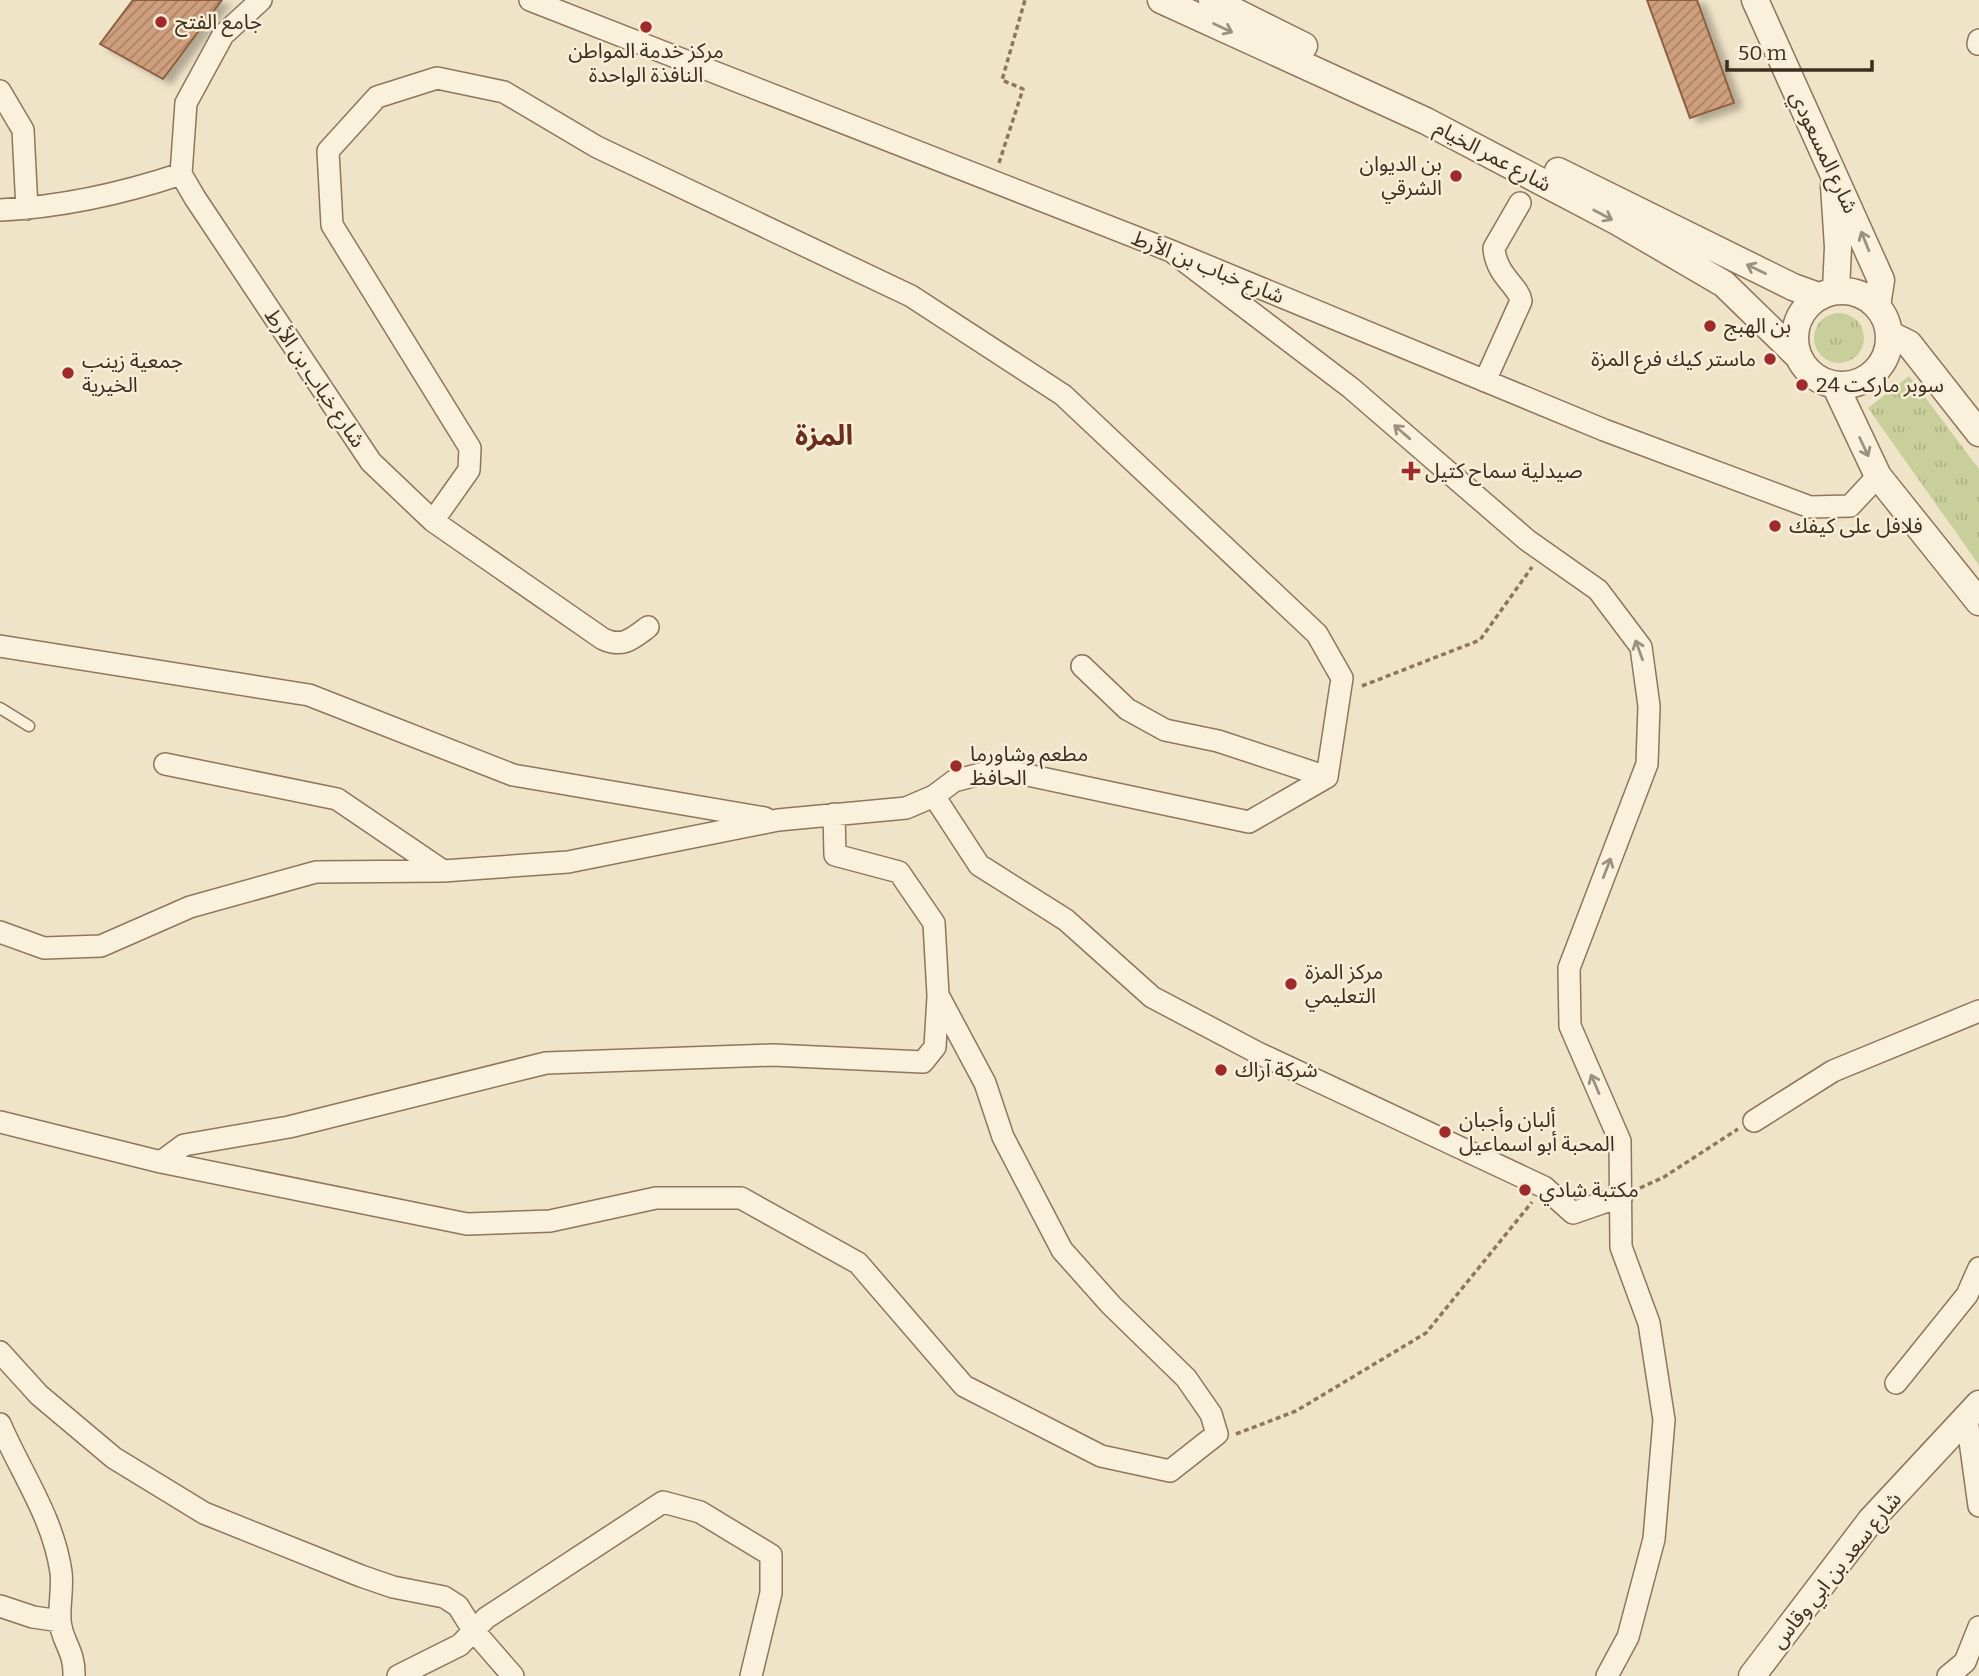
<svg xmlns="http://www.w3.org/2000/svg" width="1979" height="1676" font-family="Bitter,'Noto Sans Arabic',serif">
  <defs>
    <pattern id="grass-tufts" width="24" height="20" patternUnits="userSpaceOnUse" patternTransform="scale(1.75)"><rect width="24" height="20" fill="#c9cf9b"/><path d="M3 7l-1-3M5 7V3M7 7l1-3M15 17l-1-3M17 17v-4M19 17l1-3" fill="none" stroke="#aeb285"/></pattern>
    <pattern id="building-hatch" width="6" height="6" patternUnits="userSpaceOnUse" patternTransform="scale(1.75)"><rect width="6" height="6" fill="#cf9f7d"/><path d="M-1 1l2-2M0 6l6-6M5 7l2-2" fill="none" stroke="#a98266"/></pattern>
    <filter id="shadow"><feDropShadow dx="8" dy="4.5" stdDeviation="3.5" flood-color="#0004"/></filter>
  </defs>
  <rect width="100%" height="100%" fill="#f0e4c8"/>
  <path fill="url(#grass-tufts)" d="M1814 338a25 25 0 1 1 50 0a25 25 0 1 1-50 0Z
    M1909 376 1979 469V565L1868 408Z"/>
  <path fill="url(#building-hatch)" stroke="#8d5f41" stroke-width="2" filter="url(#shadow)" d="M133 0H222L163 79 100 44Z
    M1647 0H1697L1734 103 1690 118Z"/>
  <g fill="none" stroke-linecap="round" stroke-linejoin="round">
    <defs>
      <path id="service" d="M0 708 29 726"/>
      <path id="minor" d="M261 0 223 35 186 103 181 174 195 198 371 462 433 521 603 639C623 648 632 639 648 627
        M530 0 1171 251 1604 430 1810 507 1850 506 1878 476
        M1978 44 1979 40
        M0 91 23 130 27 209
        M0 210C60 207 124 193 181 174
        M1171 251 1351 388 1527 540 1598 590 1641 647 1649 706 1647 764 1569 968 1570 1026 1620 1141 1621 1247 1649 1323 1664 1420 1654 1539 1628 1637 1607 1676
        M1485 381 1521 301C1519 286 1496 276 1494 248L1520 203
        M0 646 309 695 513 775 765 818
        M1082 666 1127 709 1165 730 1218 741 1327 777
        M165 764 337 799 443 871
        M934 796 979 865 1066 920 1152 997 1258 1053 1544 1187 1573 1213 1622 1196
        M0 932 44 948 101 946 190 907 316 872 443 871 568 862 778 820 906 808 934 796 954 781 999 769 1249 822 1327 777 1342 678 1317 634 1063 395 911 296 597 147 504 92 437 78 377 97 328 151 332 225 470 448 469 470 433 521
        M1754 1121 1833 1071 1979 1011
        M0 1122 161 1162 467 1224 550 1221 656 1198H741L858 1263 964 1386 1101 1456 1170 1471 1217 1434 1211 1414 1186 1378 1111 1305 1062 1250 1003 1137 985 1083 938 995 934 923 899 872 835 855 834 814
        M161 1162 184 1145 289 1127 546 1063 773 1055 923 1062 935 1047 938 997
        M0 1352 39 1395 114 1458 204 1513 361 1576 393 1587 444 1597 458 1606 473 1630 513 1676
        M1896 1383 1967 1295 1979 1268
        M1967 1419 1979 1506
        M0 1424C21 1473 53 1517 61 1572 63 1588 59 1604 60 1620 61 1641 75 1650 74 1676
        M0 1606 33 1617 60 1621
        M398 1676 460 1645 486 1618 663 1502 700 1512 771 1555V1593L751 1676
        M1948 1676 1965 1662 1979 1627"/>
      <path id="tertiary" d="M1161 0 1426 121 1618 222 1724 284 1798 356
        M1212 0 1304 46
        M1755 0 1881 280 1877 306
        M1558 171 1793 287 1818 296
        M1834 186 1838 247 1836 290
        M1795 338a47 47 0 1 1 94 0a47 47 0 1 1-94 0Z
        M1889 334 1909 344 1979 433
        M1835 385 1878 476 1979 602
        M1752 1676 1871 1520 1979 1404"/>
    </defs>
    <use href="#service" stroke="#8d765c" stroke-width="13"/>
    <use href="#minor" stroke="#8d765c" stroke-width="24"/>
    <use href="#tertiary" stroke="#8d765c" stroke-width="29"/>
    <path stroke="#8d765c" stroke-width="3.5" stroke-dasharray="5 3.5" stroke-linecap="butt" d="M999 163 1023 89 1002 80 1025 0
      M1362 686 1480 640 1532 567
      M1640 1188 1664 1177 1738 1129
      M1236 1434 1296 1411 1426 1333 1532 1202"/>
    <use href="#service" stroke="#faf1dc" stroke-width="10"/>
    <use href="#minor" stroke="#faf1dc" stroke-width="21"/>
    <use href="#tertiary" stroke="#faf1dc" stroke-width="26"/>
  </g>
  <defs><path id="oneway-shaft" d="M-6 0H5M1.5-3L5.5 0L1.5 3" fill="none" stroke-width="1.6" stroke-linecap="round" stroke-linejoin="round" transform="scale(1.75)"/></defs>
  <g stroke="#9c907e">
    <use href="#oneway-shaft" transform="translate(1223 28) rotate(25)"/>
    <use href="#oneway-shaft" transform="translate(1603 215) rotate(28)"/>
    <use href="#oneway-shaft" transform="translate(1865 241) rotate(-112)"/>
    <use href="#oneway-shaft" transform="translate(1756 269) rotate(-154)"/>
    <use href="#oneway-shaft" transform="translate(1402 432) rotate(-139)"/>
    <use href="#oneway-shaft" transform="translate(1864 447) rotate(65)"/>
    <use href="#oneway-shaft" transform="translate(1639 650) rotate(-110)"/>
    <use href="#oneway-shaft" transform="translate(1607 868) rotate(-69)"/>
    <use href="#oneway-shaft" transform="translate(1595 1084) rotate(-113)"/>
  </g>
  <g fill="#9e2a2b" stroke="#f7eed8" stroke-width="2.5">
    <circle cx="161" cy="22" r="7"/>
    <circle cx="646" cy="27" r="7"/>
    <circle cx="1456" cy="176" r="7"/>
    <circle cx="1710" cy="326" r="7"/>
    <circle cx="1770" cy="359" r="7"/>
    <circle cx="68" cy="373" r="7"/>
    <circle cx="1802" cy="385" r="7"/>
    <path d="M1407.5 460.5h7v7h7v7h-7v7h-7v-7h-7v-7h7z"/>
    <circle cx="1775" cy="526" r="7"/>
    <circle cx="956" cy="766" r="7"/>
    <circle cx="1291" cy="984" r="7"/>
    <circle cx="1221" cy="1070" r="7"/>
    <circle cx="1445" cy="1132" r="7"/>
    <circle cx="1525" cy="1190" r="7"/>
  </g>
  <g text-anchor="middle" stroke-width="5" stroke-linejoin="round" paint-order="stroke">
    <g font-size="21" fill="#3d2e20" stroke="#f7eed8" text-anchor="start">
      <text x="175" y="29">جامع الفتح</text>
      <text x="646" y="58" text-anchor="middle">مركز خدمة المواطن<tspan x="646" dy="24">النافذة الواحدة</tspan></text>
      <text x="1442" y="171" text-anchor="end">بن الديوان<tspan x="1442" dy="24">الشرقي</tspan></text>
      <text x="1724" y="333">بن الهبج</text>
      <text x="1756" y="366" text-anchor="end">ماستر كيك فرع المزة</text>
      <text x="82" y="368">جمعية زينب<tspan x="82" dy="24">الخيرية</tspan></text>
      <text x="1816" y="392">سوبر ماركت 24</text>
      <text x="1425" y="478">صيدلية سماح كتيل</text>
      <text x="1789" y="533">فلافل على كيفك</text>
      <text x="970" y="761">مطعم وشاورما<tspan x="970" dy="24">الحافظ</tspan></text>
      <text x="1305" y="979">مركز المزة<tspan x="1305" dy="24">التعليمي</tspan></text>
      <text x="1235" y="1077">شركة آراك</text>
      <text x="1459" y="1127">ألبان وأجبان<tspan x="1459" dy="24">المحبة أبو اسماعيل</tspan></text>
      <text x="1539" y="1197">مكتبة شادي</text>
    </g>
    <g font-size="21" fill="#3d2e20" stroke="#f7eed8">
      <text transform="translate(1824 152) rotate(65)" y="7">شارع المسعودي</text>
      <text transform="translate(1493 156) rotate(28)" y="7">شارع عمر الخيام</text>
      <text transform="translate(1208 267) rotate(22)" y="7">شارع خباب بن الأرط</text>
      <text transform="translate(315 378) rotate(56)" y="7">شارع خباب بن الأرط</text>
      <text transform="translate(1836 1570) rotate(-51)" y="7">شارع سعد بن ابي وقاس</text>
    </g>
    <g font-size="28" font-weight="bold" fill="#6b2e1e" stroke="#f7eed8">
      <text x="824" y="445">المزة</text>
    </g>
  </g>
  <path d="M1727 60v10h145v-10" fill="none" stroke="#3d2e20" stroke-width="3.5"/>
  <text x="1738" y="60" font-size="21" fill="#3d2e20" stroke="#f7eed8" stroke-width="5" paint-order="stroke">50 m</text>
</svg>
